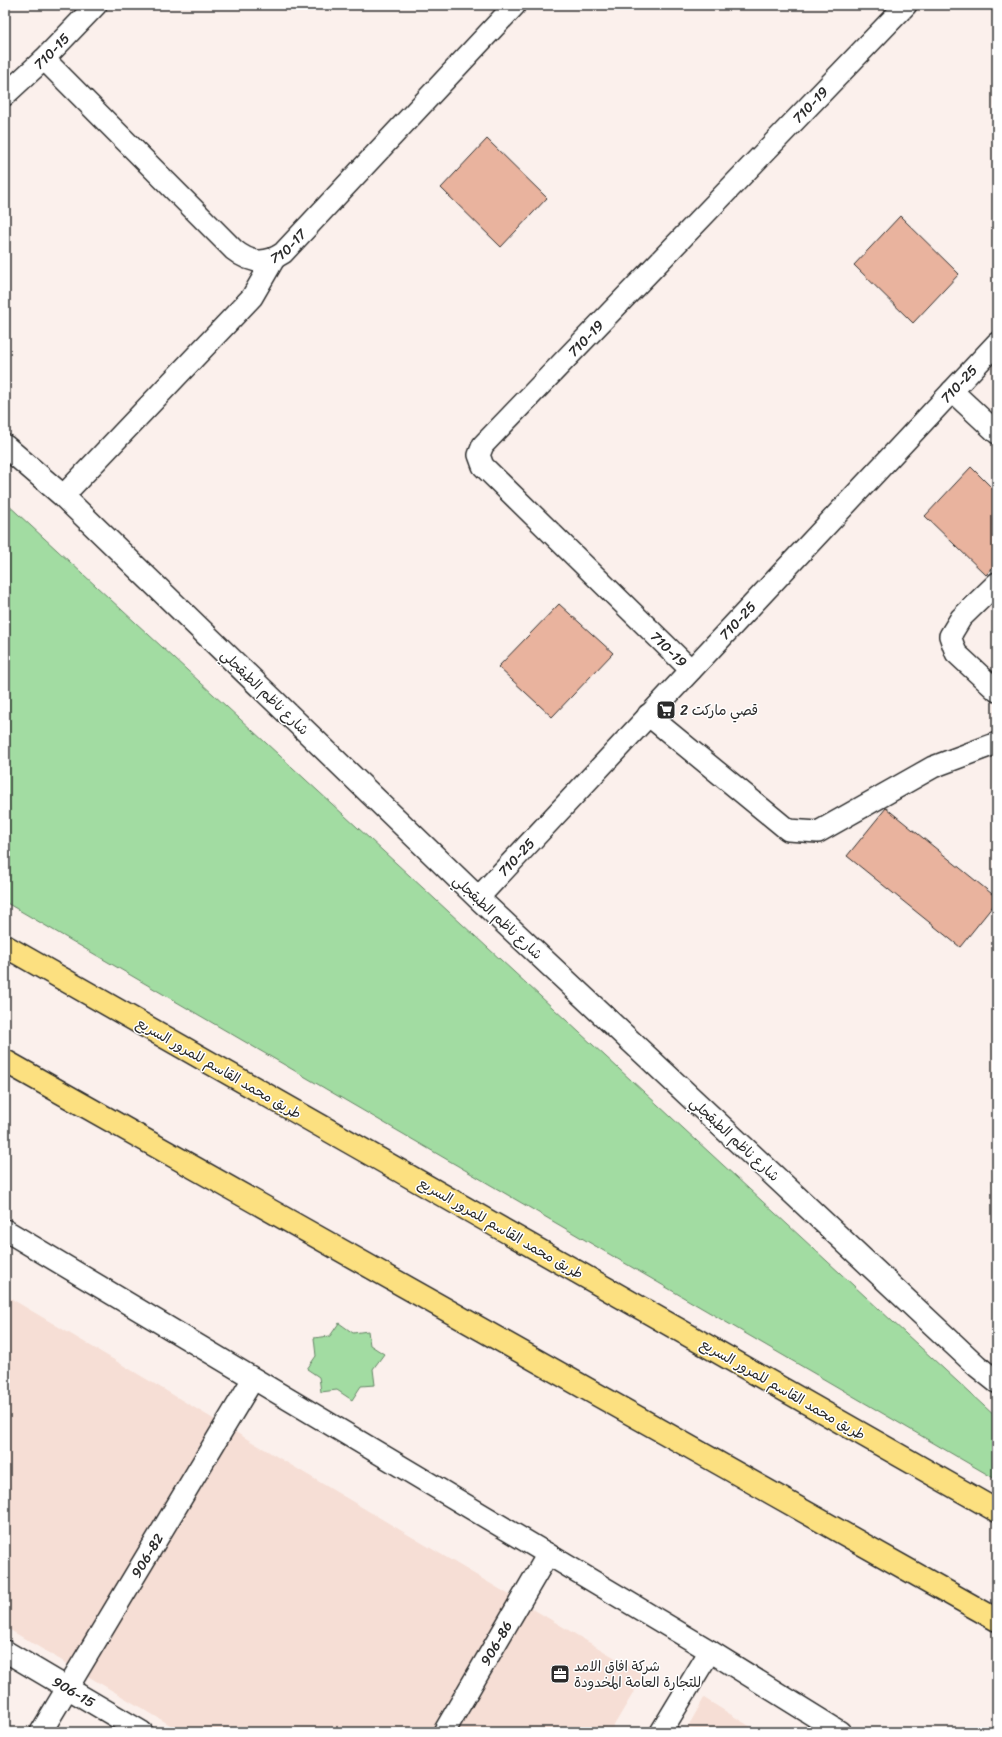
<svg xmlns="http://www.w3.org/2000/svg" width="1002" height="1737" font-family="Sriracha,'Playpen Sans Arabic',sans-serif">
  <rect width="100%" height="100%" fill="#fbf0ec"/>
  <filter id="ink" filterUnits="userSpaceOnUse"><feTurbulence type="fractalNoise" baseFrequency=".025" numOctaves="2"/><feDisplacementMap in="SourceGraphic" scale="8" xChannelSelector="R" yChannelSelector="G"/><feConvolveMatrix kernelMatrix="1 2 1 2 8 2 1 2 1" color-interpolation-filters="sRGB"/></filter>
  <g filter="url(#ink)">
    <path fill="#f6ded5" d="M5 1295 644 1675 610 1732H182L5 1627Z
      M704 1698 759 1732H685Z"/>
    <path fill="#a2dca2" stroke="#668466" d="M5 502 997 1418V1480L5 902Z
      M339 1323 353 1333 368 1331 370 1345 384 1354 373 1369 375 1385 361 1386 352 1400 337 1390 321 1392 319 1377 307 1369 316 1356 314 1338 330 1336Z"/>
    <path fill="#e9b39e" stroke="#2b2b2b" d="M487 139 547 198 501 247 441 188Z
      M900 216 959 274 913 323 854 265Z
      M971 467 997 493V563L986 575 925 516Z
      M559 604 613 653 552 717 498 667Z
      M886 808 997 898V901L960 947 847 856Z"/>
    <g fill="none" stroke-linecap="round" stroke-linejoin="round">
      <defs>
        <g id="minor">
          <path id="s1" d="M44 59 234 250C250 263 265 265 283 253L515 5"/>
          <path id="s2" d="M5 95 44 59 96 5"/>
          <path d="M952 391 997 433"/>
          <path d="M63 496 252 297 274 259"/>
          <path d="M997 583 961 618 950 636 956 653 997 691"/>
          <path id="s3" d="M691 670 483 466 479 455 483 445 906 5"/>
          <path d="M648 715 788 830 818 832 933 767 997 743"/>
          <path id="s4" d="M478 898 997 343"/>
          <path d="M5 1230 710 1651 840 1732"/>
          <path id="s5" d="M5 1651 142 1732"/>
          <path id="s6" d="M41 1732 253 1379"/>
          <path id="s7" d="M444 1732 548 1554"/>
          <path d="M661 1732 710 1651"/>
        </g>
        <path id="tertiary" d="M5 446 63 496 478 898 977 1366 997 1382"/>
        <path id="motorway" d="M5 946 997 1511
          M5 1061 997 1620"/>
      </defs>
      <use href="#minor" stroke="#2b2b2b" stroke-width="24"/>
      <use href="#tertiary" stroke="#2b2b2b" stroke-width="25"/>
      <use href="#motorway" stroke="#2b2b2b" stroke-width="25"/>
      <use href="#minor" stroke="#fff" stroke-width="21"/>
      <use href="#tertiary" stroke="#fff" stroke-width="22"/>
      <use href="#motorway" stroke="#fce080" stroke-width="22"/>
    </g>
  </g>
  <defs>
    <symbol id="supermarket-square" viewBox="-11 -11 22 22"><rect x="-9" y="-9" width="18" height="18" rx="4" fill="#2b2b2b" stroke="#fff"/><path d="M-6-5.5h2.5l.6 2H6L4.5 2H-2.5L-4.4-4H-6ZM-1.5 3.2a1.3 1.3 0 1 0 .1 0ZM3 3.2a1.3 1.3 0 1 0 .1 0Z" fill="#fff"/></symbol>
    <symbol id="office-square" viewBox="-11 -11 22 22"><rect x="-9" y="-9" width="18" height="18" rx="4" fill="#2b2b2b" stroke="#fff"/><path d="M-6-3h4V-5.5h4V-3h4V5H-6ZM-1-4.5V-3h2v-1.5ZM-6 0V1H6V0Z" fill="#fff"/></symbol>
  </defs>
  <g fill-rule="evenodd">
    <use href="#supermarket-square" x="655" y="699" width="22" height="22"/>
    <use href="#office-square" x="549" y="1663" width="22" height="22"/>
  </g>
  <g text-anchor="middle" stroke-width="3" stroke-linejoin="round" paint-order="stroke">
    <g font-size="14" fill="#2b2b2b" stroke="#fff">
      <text dy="5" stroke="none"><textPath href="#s2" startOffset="64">710-15</textPath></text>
      <text dy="5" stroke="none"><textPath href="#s3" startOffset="786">710-19</textPath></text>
      <text dy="5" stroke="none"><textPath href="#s1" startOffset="331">710-17</textPath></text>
      <text dy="5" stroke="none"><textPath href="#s3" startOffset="462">710-19</textPath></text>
      <text dy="5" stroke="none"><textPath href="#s4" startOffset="704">710-25</textPath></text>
      <text dy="5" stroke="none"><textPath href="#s4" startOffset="380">710-25</textPath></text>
      <text transform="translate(669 649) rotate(44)" y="5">710-19</text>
      <text transform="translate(265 692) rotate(44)" y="5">شارع ناظم الطبقجلي</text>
      <text dy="5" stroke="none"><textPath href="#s4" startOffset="56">710-25</textPath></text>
      <text transform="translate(498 917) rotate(43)" y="5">شارع ناظم الطبقجلي</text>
      <text transform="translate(219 1068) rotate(30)" y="5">طريق محمد القاسم للمرور السريع</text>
      <text transform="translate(735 1139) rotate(43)" y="5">شارع ناظم الطبقجلي</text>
      <text transform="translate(501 1228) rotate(30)" y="5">طريق محمد القاسم للمرور السريع</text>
      <text transform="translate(783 1389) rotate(30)" y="5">طريق محمد القاسم للمرور السريع</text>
      <text dy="5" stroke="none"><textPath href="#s6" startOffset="206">906-82</textPath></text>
      <text dy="5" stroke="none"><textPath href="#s7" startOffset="103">906-86</textPath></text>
      <text dy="5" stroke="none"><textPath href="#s5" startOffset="80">906-15</textPath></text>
    </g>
    <g font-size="14" fill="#2b2b2b" stroke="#fff" text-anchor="start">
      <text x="680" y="715">قصي ماركت 2</text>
      <text x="574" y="1671">شركة افاق الامد<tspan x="574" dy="16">للتجارة العامة المخدودة</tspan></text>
    </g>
  </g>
  <rect width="1002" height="1737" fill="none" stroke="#fff" stroke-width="20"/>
  <rect x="10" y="10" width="982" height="1717" fill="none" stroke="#2b2b2b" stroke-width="1.5" filter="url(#ink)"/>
</svg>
